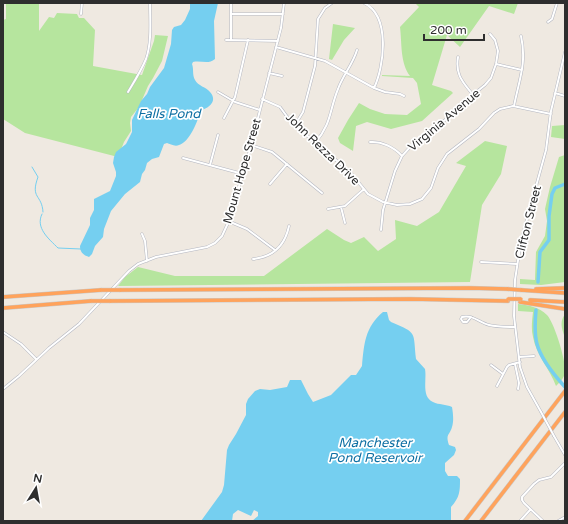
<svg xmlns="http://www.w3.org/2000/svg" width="568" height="524" font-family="'Varela Round',sans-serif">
  <rect width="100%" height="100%" fill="#efe9e1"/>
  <path fill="#b6e59e" d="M6 3H39V31L49 17 54 18 57 13 77 14 79 18H84L95 30 93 66 142 75 154 41 155 35 168 36 162 61 153 78 148 86 139 107 131 117 130 123 131 131 124 142 118 157 25 133 3 119V20L6 19Z
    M415 3H518L514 14 489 6 460 47 447 35 432 85 451 91 453 93 422 121 391 129 367 122 356 126 353 151 340 143 338 138 348 120 359 103 370 109 385 114 407 115 421 104 417 83 413 78 382 76V75L410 76C400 63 402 43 400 27L419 7Z
    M333 24 355 28 344 40 332 60 329 59Z
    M565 125V139L551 137 552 126Z
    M485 141 507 146 501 174 482 205 470 282 118 286 125 277 138 267 175 276H264L327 229 344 240 351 243 364 237 378 251 396 239 395 220 417 226 439 212 466 166 456 163Z
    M565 155V282L541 285 520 284V279L535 280 536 252 545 236 547 221 545 209 550 187 559 157Z
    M518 304C528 305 539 307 547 315 554 322 567 363 565 373 564 378 560 382 556 386 550 369 536 355 533 337 531 329 532 321 533 312L518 311Z
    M565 314V338C562 329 559 323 565 314Z"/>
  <path fill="#75cff0" d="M190 3H218L214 21 215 59C208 65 201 60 193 62L192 64C194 69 192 75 195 80 198 86 206 87 210 92 218 101 209 108 201 110 198 120 190 142 179 145 175 147 170 144 167 143L164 144 159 157 152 159 147 163 145 170 142 174 140 182 125 194 111 211 104 229 103 237 95 246 92 254 89 257C83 255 80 252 80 246L90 225V218L94 210V199L110 191 116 176V172L113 163 114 157 116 152 126 144 132 132V120L141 101 147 94 150 87 164 68 171 44 172 30 174 27 181 25 185 20 190 9Z
    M383 312H387L389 320 391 322C418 333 413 332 416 359L425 369C427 379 421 397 433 402 439 405 446 404 452 407 453 413 454 421 452 427 450 435 445 434 449 445L455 447 456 450 454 455 445 463V471L448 476H457L460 479C460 491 460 497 451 507V521H252L258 516V512L254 510 251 516 238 510 233 514 232 521H201L222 492 224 485 227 450 229 445 236 434 246 415V404L248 399 255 391 260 389 270 390 287 387 290 380H301L308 394 313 402 331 395 351 375H356L362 366C364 344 365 327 383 312Z"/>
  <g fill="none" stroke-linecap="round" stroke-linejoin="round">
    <path stroke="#75cff0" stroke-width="1" d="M32 167 38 177C30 199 42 194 43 212
      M42 214C35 228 49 239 58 248L81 249"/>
    <path stroke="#75cff0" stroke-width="3.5" d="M538 282 540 252 549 240V216L552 194 555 188 565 184
      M536 310C535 321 534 333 537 344 541 359 555 376 565 387"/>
    <defs>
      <path id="minor" d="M364 3C391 16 384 67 374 88
        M81 14 82 3
        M231 14H283
        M548 22 552 19 557 3
        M226 40 278 41
        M231 40V3
        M276 47 325 61 374 88 385 92 400 94 404 96
        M458 57C455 75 463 82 473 95
        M496 64 522 70
        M269 73 282 76
        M128 92C134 82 141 71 146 59 152 42 150 21 150 3
        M218 92 235 102 260 110
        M555 93 565 96
        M262 99 280 107 291 122 350 172 368 194 383 202 397 205 410 204 422 199 431 188 438 168 447 154 479 129 494 113 500 109 513 106 551 114
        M514 106C519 80 527 63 521 36
        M224 118 235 97 248 40
        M295 125 303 112 315 66 318 19 325 8 332 3
        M370 142C381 141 394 147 402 156
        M315 143C332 123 329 111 338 89 343 75 353 64 357 50
        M251 145 272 152 322 193
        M183 158 243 174
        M210 165 218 135
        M270 184 287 164
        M341 207 345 223
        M328 209 345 206 364 189
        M228 221 247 229 275 250
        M381 230 383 210 395 171 402 156 411 146 445 120 458 107 485 85 491 78 496 64 498 51 495 40 490 34
        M142 234 145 241 147 261
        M253 259C273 257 285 245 289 226
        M481 262 517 264
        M471 317 467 322H463L461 319 462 317C472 314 480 323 489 325 497 327 506 327 515 327
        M3 332 21 344 36 359
        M519 357 534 356
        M515 364 519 383 518 389
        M491 365 503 374
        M497 386 507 367 509 365 520 362
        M3 389 19 376 49 348 79 324 129 271 138 264 156 257 207 247 215 243 222 236 228 223 249 153 281 28 284 3
        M541 412 527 387 520 367 514 316 515 280 521 241 546 150 551 111 565 52
        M554 436 565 455
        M520 521 530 510
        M543 521 524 503 522 500V497L534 484 539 480 551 477 565 463
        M558 521 565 517"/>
      <path id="highway" d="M536 289 565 288
        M120 290 470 288 508 289
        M521 290 565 293
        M3 297 101 290
        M530 300 565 302
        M110 301 410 299 508 301
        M520 302 565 309
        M3 308 91 301
        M465 521 565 391
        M481 521 565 412"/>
    </defs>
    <use href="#minor" stroke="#b4b7c1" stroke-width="3"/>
    <use href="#highway" stroke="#c9c9c9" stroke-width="4.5"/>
    <use href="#minor" stroke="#fff" stroke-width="2"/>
    <use href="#highway" stroke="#ffa35c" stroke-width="3.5"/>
    <defs>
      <path id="minor-bridge" d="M541 412 554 436"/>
      <path id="highway-bridge" d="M508 289 521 290
        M101 290H120
        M508 299H521
        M91 301H110"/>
    </defs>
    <use href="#minor-bridge" stroke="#b4b7c1" stroke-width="3" stroke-linecap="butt"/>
    <use href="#highway-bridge" stroke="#c9c9c9" stroke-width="4.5" stroke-linecap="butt"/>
    <use href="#minor-bridge" stroke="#fff" stroke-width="2"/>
    <use href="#highway-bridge" stroke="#ffa35c" stroke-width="3.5"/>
  </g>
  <g text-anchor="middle" stroke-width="3.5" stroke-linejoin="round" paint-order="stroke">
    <g font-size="12" fill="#2e2e2e" stroke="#fff">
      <text transform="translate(444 120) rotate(-40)" y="4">Virginia Avenue</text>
      <text transform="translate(323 149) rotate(44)" y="4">John Rezza Drive</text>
      <text transform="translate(242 171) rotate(-74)" y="4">Mount Hope Street</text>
      <text transform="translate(528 222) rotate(-76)" y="4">Clifton Street</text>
    </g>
    <g font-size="13" font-style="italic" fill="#0d6fa3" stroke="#fff">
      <text x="169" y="118">Falls Pond</text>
      <text x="375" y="447">Manchester<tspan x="375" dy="15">Pond Reservoir</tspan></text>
    </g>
  </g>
  <rect width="568" height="524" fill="none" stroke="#2e2e2e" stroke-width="8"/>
  <g transform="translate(36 488) rotate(11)" stroke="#ffffff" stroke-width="3" paint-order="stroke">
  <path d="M0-3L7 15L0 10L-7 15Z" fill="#2e2e2e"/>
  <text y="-6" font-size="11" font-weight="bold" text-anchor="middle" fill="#2e2e2e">N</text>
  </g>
  <path d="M424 34v6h60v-6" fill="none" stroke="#2e2e2e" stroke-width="2"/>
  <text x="430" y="34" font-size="12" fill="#2e2e2e" stroke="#ffffff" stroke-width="3" paint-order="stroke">200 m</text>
</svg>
